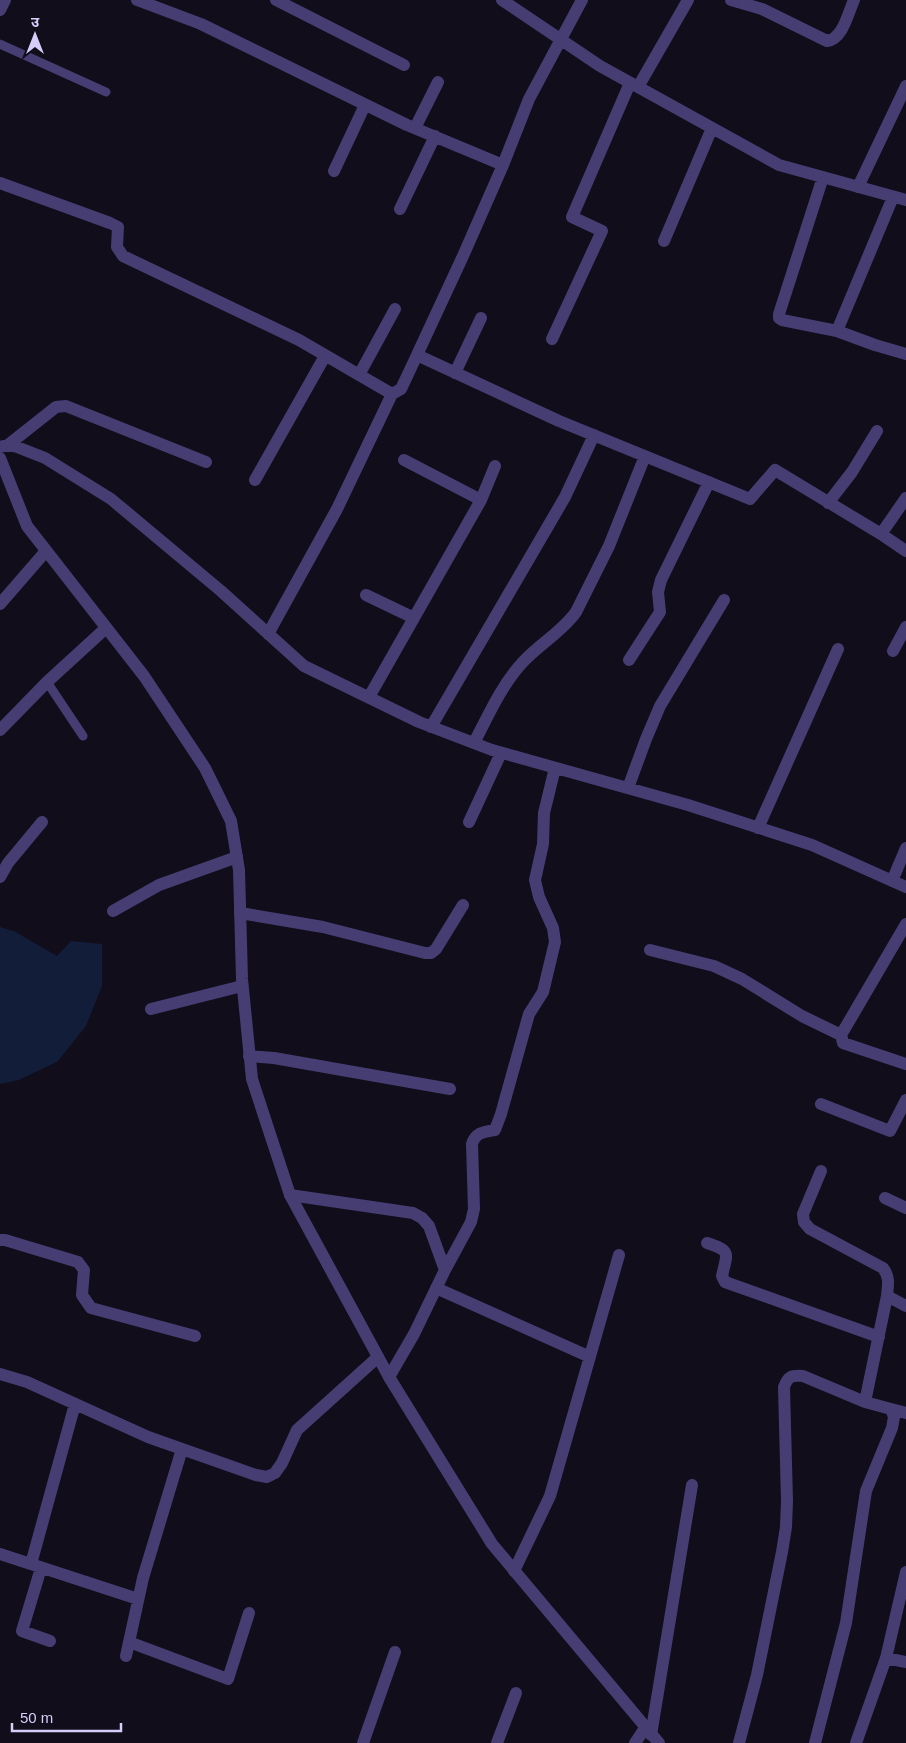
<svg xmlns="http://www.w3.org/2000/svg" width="906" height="1743" font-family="Helvetica,'Noto Sans Devanagari',sans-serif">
  <rect width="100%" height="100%" fill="#110d1a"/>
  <path fill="#121d39" d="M0 927 14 931 57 956 71 941 102 944V986L86 1026 57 1062 19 1080 0 1084Z"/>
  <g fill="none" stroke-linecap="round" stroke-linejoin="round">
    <path stroke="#463e73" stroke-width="9" d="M0 44 106 92
      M47 682 83 736"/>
    <path stroke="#463e73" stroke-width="12" d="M137 0 201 24 407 125 503 165
      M276 0 404 65
      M502 0 600 66 779 165 906 200
      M731 0 762 9 827 41C843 39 848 13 854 0
      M638 87 688 0
      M415 128 438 82
      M334 171 365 105
      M823 177 779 314V318L782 320 837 331
      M0 183 110 223 118 227 117 247 123 256 299 340 392 394 401 389 417 355 559 421 750 499 775 470 881 534 906 551
      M858 187 906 86
      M893 197 837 331 875 345 906 354
      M400 209 435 136
      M664 241 712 128
      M552 339 602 231 572 217 630 83
      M417 355 463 256 503 165 529 99 582 0
      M455 373 481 318
      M359 375 395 309
      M8 445 56 407 66 406 206 462
      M0 447 8 445 17 447 45 458 111 499 221 591 304 666 419 722 492 750 688 805 812 845 906 887
      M404 460 481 500
      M255 480 325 356
      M828 503 852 472 877 431
      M881 534 906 498
      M366 595 414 618
      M0 604 46 551
      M268 634 337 509 392 394
      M893 651 906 627
      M629 660 660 612 658 592 661 580 709 482
      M369 697 481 500 495 466
      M431 727 565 497 594 435
      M0 730 47 682 106 628
      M474 743C488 716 501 686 522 663 538 645 562 632 576 612L609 546 645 456
      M628 788 646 739 660 706 724 600
      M469 822 501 753
      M758 828 838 649
      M0 877 8 863 42 822
      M892 881 906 848
      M113 911 159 885 237 857
      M240 913 323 927 425 953H431L436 949 463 905
      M650 950 714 966 742 979 802 1016 841 1035 906 924
      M151 1009 242 986
      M841 1035 843 1043 906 1064
      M249 1056 274 1058 450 1089
      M821 1104 890 1131 906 1100
      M290 1195 413 1213 422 1218 429 1226 445 1270
      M885 1198 906 1208
      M0 1240H5L78 1262 84 1270 82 1295 91 1308 195 1336
      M707 1243C732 1251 727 1253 722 1276L725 1282 879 1337
      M436 1288 590 1357
      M887 1296 906 1306
      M0 1374 27 1382 148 1437 256 1475 267 1477 275 1473 282 1463 297 1430 378 1357
      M389 1377 414 1334 445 1270 471 1222 474 1209 472 1144C476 1132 484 1132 495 1130L501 1114 529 1014 543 992 555 942 553 928 539 897 535 880 543 844 544 813 555 768
      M891 1409 906 1413
      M0 1554 138 1599
      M31 1564 75 1404
      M41 1568 22 1631 50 1641
      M514 1571 550 1496 619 1255
      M129 1642 228 1679 249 1613
      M126 1656 143 1578 182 1449
      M886 1658 906 1662
      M651 1735 692 1485
      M363 1743 395 1652
      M497 1743 516 1693
      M635 1743 645 1728
      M739 1743 757 1675 782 1552 786 1527 787 1501 784 1387C788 1376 792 1375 803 1376L865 1402 887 1296C888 1285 890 1277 883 1268L810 1229 804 1222 803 1214 821 1171
      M815 1743 846 1623 866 1491 892 1428 894 1417 891 1409 865 1402
      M856 1743 886 1658 906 1572"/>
    <path stroke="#463e73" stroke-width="12" d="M0 10 5 0
      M0 458 27 526 144 676 205 768 231 821 239 870 242 979 252 1079 290 1195 389 1377 492 1544 659 1743"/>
  </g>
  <g transform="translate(35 35)" stroke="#110d1a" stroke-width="4" paint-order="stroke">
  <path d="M0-4L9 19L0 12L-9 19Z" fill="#d6cdf8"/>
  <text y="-8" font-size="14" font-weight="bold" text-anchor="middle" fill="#d6cdf8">उ</text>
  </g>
  <path d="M12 1723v8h109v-8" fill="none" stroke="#d6cdf8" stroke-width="2.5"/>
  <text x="20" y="1723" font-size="15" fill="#d6cdf8" stroke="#110d1a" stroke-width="4" paint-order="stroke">50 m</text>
</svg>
